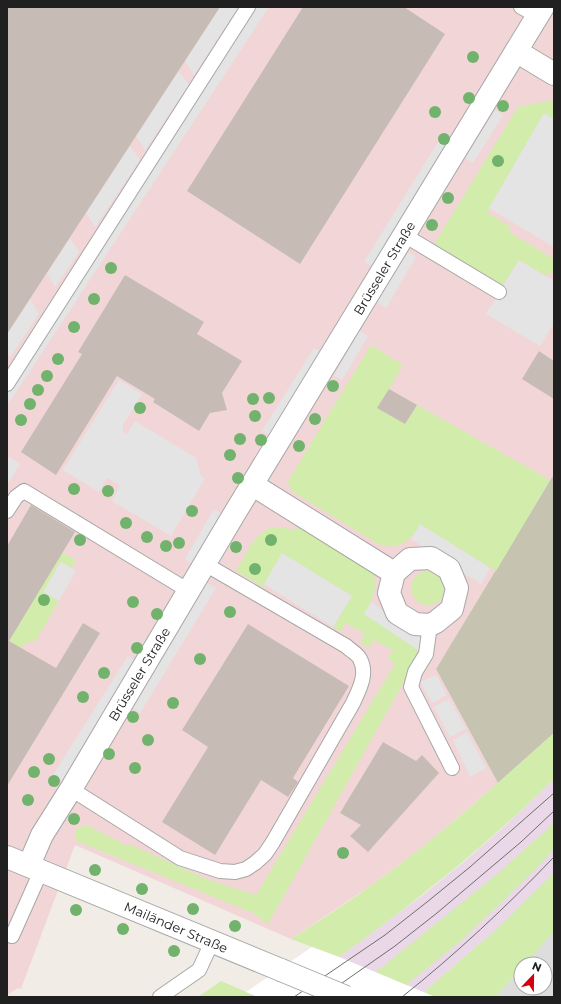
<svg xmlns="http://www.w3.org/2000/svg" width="561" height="1004" font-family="Montserrat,sans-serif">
  <rect width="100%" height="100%" fill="#f1ede6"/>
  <path fill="#dedddd" d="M554 930V997H495L521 969V988H545V964H526Z"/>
  <path fill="#f2d6d7" d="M7 7H554V474L436 669 498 783 429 842 372 885 291 939 75 845 21 989 18 988 7 995Z"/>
  <path fill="#ead8e8" d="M554 779V873L487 939 486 938 424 992 339 957 423 895 465 861 506 825Z"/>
  <path fill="#c6c4b1" d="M554 474V733L498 783 436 669Z"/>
  <path fill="#d1ecab" d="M551 100 554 102V119L544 114 487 212 512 228 509 232 554 259V272L544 275 519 260 503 285 434 244 518 107Z
    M371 345 403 365 378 408 405 424 417 405 550 480 496 571 421 525C409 541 400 551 378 544L298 495 291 490 288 481Z
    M298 524 371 570C381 584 372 601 364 614L421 651 268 924 255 914 77 841C71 832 79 824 88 826L128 846 129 844 209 880 256 895 395 664 388 659 393 650 373 640 369 648 360 643 365 634 346 623 341 631 333 627 352 596 282 553 263 587 236 571C250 547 261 516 294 531Z
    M62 552 76 560 71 568 60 562 43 592 59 601 35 642 31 640 29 644 25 642 22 648 9 641Z
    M411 588a17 17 0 1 1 34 0a17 17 0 1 1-34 0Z
    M554 733V779C487 845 414 903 339 957L291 939C318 921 346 904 372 885 436 839 495 786 554 733Z
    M554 823V849L538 867 462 940 406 985 376 972 496 875Z
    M554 873V931L526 964H521V969L495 997H435L424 992 486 938H487Z
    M221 981 258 997H198Z"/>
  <path fill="#e4e4e4" d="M220 7 238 8 194 75 185 61Z
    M255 7H269L9 403 7 401V388Z
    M179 71 189 85 145 150 136 136Z
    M495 110 503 115 473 163 465 158Z
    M544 113 554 119V247L489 208Z
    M438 142 447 147 373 266 364 262Z
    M130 146 140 160 95 227 86 213Z
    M70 238 79 252 55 287 47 273Z
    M408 252 416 257 386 308 377 302Z
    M519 260 554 281V323L540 346 486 314Z
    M30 299 39 314 10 357 7 352V334Z
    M359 331 368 336 342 380 334 376Z
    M314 348 322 352 271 436 262 431Z
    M119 380 142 394 123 425V431L126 435 135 421 196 458 201 476 205 478 171 536 112 501 120 485 107 478 99 492 63 470Z
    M7 456 20 464 7 485Z
    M214 509 224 515 193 565 185 559Z
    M420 524 490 568 481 584 411 539Z
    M282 553 352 596 333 627 264 584Z
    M61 562 76 571 59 601 43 592Z
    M207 583 216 588 140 713 133 708Z
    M371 602 425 639 418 650 364 614Z
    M128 656 135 660 62 780 53 775Z
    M436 675 447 695 432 703 420 682Z
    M449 699 466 729 450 737 434 707Z
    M467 732 486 768 470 777 453 740Z"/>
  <path fill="#fff" d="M312 947 339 957 435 997H258L246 992Z"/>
  <path fill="#c6bcb5" d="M7 7H220L7 334Z
    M303 7H404L445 34 300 264 187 191Z
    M125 275 204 322 197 334 242 361 222 393 227 410 210 413 199 431 153 402 155 399 117 376 56 475 21 452 82 354 78 352Z
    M539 351 554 361V399L522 379Z
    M389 389 417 405 405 424 377 408Z
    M31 505 75 532 9 641 56 668 83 623 100 633 7 786V546Z
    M248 624 349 686 293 778 298 782 288 797 261 780 215 855 162 822 208 747 182 730Z
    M383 742 416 761 422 755 439 773 368 852 350 836 361 825 340 813Z"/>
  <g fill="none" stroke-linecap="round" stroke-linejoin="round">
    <defs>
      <path id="service" d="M521 7 538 16
        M404 235 499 292
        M7 384 248 7
        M7 511 16 497 24 491 189 591
        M430 625 426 654 415 672 411 687 452 768
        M71 789 180 858 220 871 235 872 246 869 255 863 265 854 273 842 353 703C359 690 368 674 360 659 358 654 350 650 346 646L205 564
        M7 934 12 936 41 871
        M160 997 199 970 212 942"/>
      <path id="minor" d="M516 51 554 74
        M253 485 394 573
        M431 558 449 569 457 588 452 609 436 622 430 625 415 624 397 613 389 593 394 573 410 559Z
        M7 857 281 970
        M29 865 42 835 71 789 236 511 543 7"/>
    </defs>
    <use href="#service" stroke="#a7a7a7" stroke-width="16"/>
    <use href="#minor" stroke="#a7a7a7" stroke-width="24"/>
    <use href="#service" stroke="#fff" stroke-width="14"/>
    <use href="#minor" stroke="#fff" stroke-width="22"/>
    <path stroke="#6e6e6e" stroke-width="1" d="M294 997 385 935 427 902 470 867 554 793
      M322 997 395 946 437 913 521 842 554 811
      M402 997C456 954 506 907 554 857"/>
    <defs>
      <path id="minor-bridge" d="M281 970 346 997"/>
    </defs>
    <use href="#minor-bridge" stroke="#a7a7a7" stroke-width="24" stroke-linecap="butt"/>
    <use href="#minor-bridge" stroke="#fff" stroke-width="22"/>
  </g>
  <g fill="#71b36c">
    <circle cx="473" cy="57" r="6"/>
    <circle cx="469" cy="98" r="6"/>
    <circle cx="503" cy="106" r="6"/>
    <circle cx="435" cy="112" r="6"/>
    <circle cx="444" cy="139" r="6"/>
    <circle cx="498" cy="161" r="6"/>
    <circle cx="448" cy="198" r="6"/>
    <circle cx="432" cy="225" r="6"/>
    <circle cx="111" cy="268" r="6"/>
    <circle cx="94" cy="299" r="6"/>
    <circle cx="74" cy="327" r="6"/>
    <circle cx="58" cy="359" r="6"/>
    <circle cx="47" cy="376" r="6"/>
    <circle cx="333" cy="386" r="6"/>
    <circle cx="38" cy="390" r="6"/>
    <circle cx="269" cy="398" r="6"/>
    <circle cx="253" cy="399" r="6"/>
    <circle cx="30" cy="404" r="6"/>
    <circle cx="140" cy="408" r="6"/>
    <circle cx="255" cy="416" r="6"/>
    <circle cx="315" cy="419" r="6"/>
    <circle cx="21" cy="420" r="6"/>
    <circle cx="240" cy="439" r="6"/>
    <circle cx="261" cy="440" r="6"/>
    <circle cx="299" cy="446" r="6"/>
    <circle cx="230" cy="455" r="6"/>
    <circle cx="238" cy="478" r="6"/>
    <circle cx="74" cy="489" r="6"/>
    <circle cx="108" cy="491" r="6"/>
    <circle cx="192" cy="511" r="6"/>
    <circle cx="126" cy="523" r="6"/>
    <circle cx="147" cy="537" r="6"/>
    <circle cx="80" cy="540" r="6"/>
    <circle cx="271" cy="540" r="6"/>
    <circle cx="179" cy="543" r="6"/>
    <circle cx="166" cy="546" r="6"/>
    <circle cx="236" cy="547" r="6"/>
    <circle cx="255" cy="569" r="6"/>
    <circle cx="44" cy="600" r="6"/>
    <circle cx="133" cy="602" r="6"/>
    <circle cx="230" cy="612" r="6"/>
    <circle cx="157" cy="614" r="6"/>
    <circle cx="137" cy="648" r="6"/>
    <circle cx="200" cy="659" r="6"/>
    <circle cx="104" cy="673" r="6"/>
    <circle cx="83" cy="697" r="6"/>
    <circle cx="173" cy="703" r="6"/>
    <circle cx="133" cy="717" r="6"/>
    <circle cx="148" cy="740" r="6"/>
    <circle cx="109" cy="754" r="6"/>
    <circle cx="49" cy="759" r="6"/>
    <circle cx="135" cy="768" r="6"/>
    <circle cx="34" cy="772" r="6"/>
    <circle cx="54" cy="781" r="6"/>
    <circle cx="28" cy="800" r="6"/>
    <circle cx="74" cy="819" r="6"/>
    <circle cx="343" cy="853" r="6"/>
    <circle cx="95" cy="870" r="6"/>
    <circle cx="142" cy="889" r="6"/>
    <circle cx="193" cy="909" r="6"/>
    <circle cx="76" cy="910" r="6"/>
    <circle cx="235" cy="926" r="6"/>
    <circle cx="123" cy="929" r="6"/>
    <circle cx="174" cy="951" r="6"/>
  </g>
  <g text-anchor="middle" stroke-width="3" stroke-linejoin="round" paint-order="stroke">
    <g font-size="13" fill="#202020" stroke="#fff">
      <text transform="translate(384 268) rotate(-59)" y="5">Brüsseler Straße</text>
      <text transform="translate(139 674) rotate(-59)" y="5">Brüsseler Straße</text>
      <text transform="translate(176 927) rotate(23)" y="5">Mailänder Straße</text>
    </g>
  </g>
  <rect width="561" height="1004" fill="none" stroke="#202020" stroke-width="16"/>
  <g transform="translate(533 976) rotate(22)"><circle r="19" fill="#ffffff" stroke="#a6a6a6"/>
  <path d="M0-3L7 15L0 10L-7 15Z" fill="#d00011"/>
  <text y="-6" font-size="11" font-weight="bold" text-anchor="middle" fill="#202020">N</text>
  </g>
</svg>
